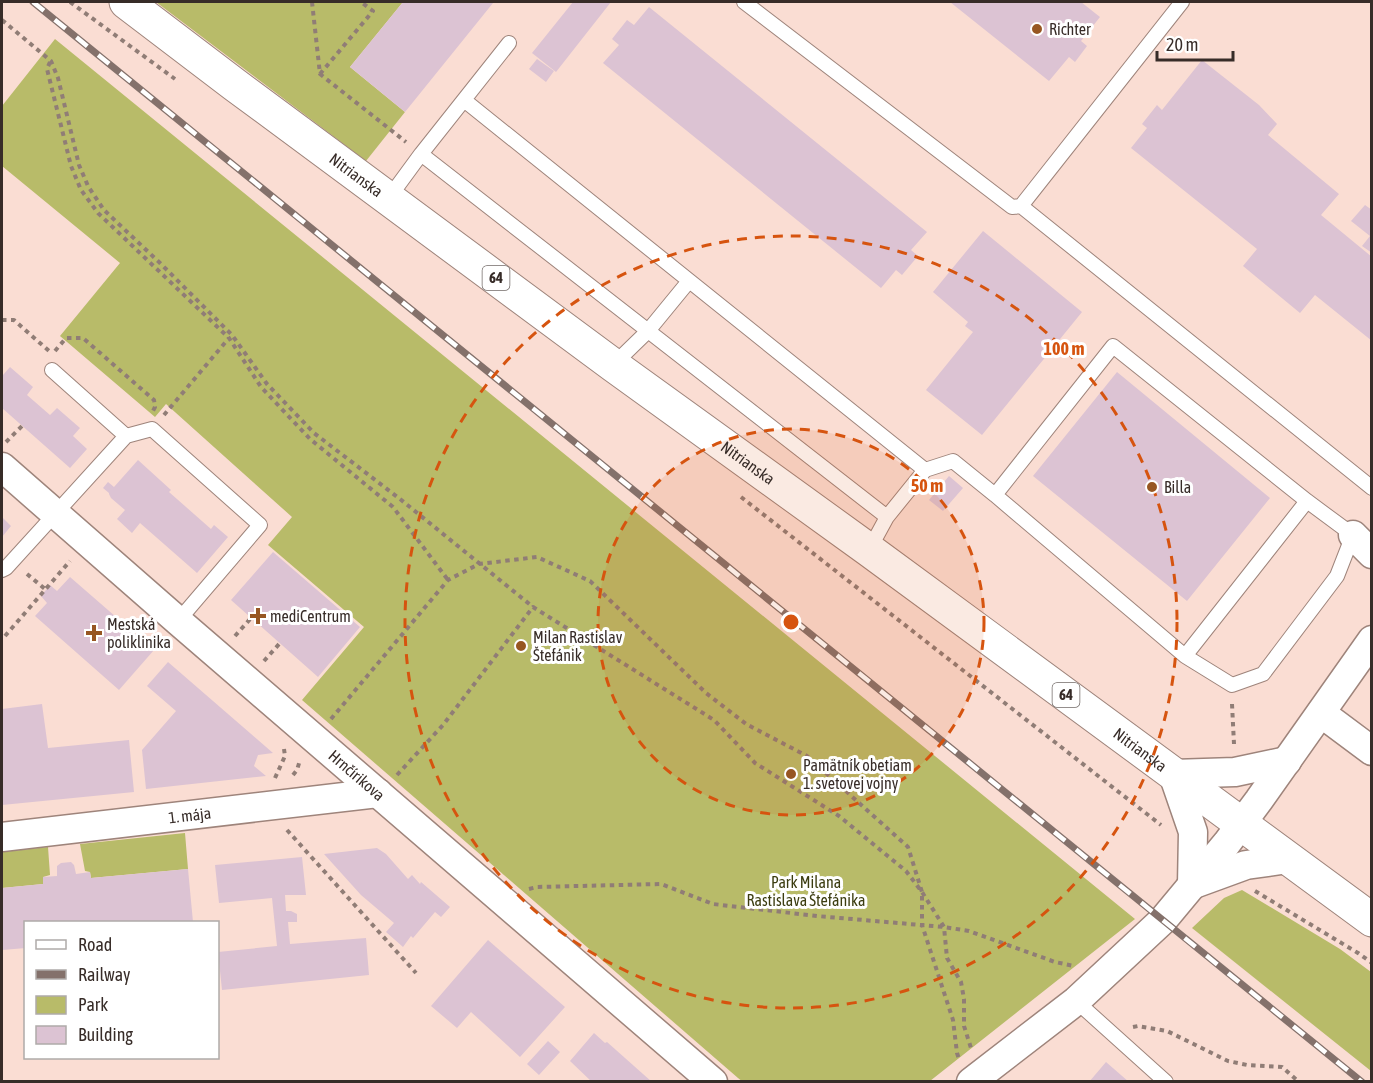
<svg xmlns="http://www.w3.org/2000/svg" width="1373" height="1083" font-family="'Asap Condensed',sans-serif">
  <rect width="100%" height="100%" fill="#faddd3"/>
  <path fill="#b8bb69" d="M156 2H403L350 67 405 112 366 161Z
    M55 39 1135 919 930 1081 743 1082 738 1078 302 700 364 627 268 545 292 517 166 404 155 417 60 336 120 263 2 166V106Z
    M185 833 188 869 91 878 90 872 85 871 80 844Z
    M48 847 50 875 43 877V884L2 888V852Z
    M1242 890 1340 949 1371 972V1071L1192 928 1224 898Z"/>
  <path fill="#dcc3d3" d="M403 2H492L493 3 405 112 350 67Z
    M573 2H611L556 72 532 53Z
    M950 2H1081L1100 17 1081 41 1087 46 1075 62 1069 57 1049 81Z
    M649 7 927 232 911 250 918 256 902 275 896 270 881 288 603 63 619 45 612 39 627 20 634 25Z
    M537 59 554 71 546 82 529 69Z
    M1202 60 1259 105 1277 124 1268 135 1339 194 1321 215 1372 257V341L1315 295 1300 313 1243 266 1257 249 1131 148 1147 128 1142 124 1157 105 1162 110Z
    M1365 205 1372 210V253L1362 246 1370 236 1351 221Z
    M983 231 1082 312 982 435 926 390 973 332 965 326 968 322 933 292Z
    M10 367 33 387 27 395 50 415 57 408 80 428 73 436 87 449 70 468 2 408V373L3 375Z
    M1117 372 1270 498 1187 601 1033 476Z
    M138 460 171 490 169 492 211 529 214 525 228 537 197 573 140 523 132 533 117 519 125 510 111 498 109 494V493L103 488 108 482 114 487Z
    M949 476 963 488 943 511 929 500Z
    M2 517 11 526 2 537Z
    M273 552 360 627 318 677 231 600Z
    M70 577 154 650 119 690 35 616 47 603 41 596 50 585 57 591Z
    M168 662 273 753 258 755 254 766 266 776 146 789 142 750 176 711 147 686Z
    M42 704 48 748 129 740 134 792 2 805V709Z
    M377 848 386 854 408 879 412 875 420 884 421 882 450 907 441 917 435 912 413 938 411 936 403 947 386 932 394 923 361 895 324 854Z
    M302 857 306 895H285L286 911H291L297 914V922H288L290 944 366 938 369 975 222 990 218 952 277 946 272 898 219 903 215 865Z
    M71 862 74 865 76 874 90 872 91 878 188 869 193 922H26V948L2 950V888L43 884V877L57 876V866L61 863Z
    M488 940 565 1007 520 1057 471 1012 457 1028 431 1006Z
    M594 1033 605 1043 607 1042 652 1082H592L570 1061Z
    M548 1041 560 1052 539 1075 527 1064Z
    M1106 1062 1129 1082H1089Z"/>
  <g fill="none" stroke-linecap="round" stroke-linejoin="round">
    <defs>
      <path id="lane" d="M744 2 1012 207 1021 206 1182 2
        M464 100 925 470 887 517 869 550
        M421 154 509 43
        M388 199 421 154 887 517
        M1021 206 1372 488
        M1113 346 1307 501 1353 535 1337 576 1263 674 1232 685 1185 656 995 495Z
        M613 365 648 331 689 281
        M126 436 152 429 260 525 178 621
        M925 470 953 461 995 495
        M2 570 6 568 126 436 52 370
        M1185 656 1307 501
        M1076 1001 1166 1082"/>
      <g id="street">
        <path id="s1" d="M2 467 178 621 713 1082"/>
        <path d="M1353 535 1372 554"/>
        <path d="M1321 713 1372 751"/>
        <path id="s2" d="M2 837 378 793"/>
        <path d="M1194 884 1246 865 1288 859"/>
        <path d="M1192 885 1193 832 1173 774 1235 772 1287 761"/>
        <path d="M971 1082 1076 1001 1163 920 1227 843 1259 800 1372 640"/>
      </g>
      <g id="primary">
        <path id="s3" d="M126 2 235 85 613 365 869 550 1372 920"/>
      </g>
    </defs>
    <use href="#lane" stroke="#9e847b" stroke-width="16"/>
    <use href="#street" stroke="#9e847b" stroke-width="31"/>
    <use href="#primary" stroke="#9e847b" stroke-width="35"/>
    <path stroke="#907d76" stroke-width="4" stroke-dasharray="4.5 4.5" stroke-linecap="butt" d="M70 2 175 79
      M312 2 320 74 406 142
      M2 20 51 61 58 78 79 165 88 186 104 210 160 263 232 335 267 384 314 433 400 499 533 607
      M50 62 47 69 71 166 81 190 98 213 229 338 261 387 310 439 393 507 448 580
      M320 74 373 11 361 2
      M2 320H14L49 351
      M55 351 66 338H83L154 400 155 407 153 411
      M164 415 229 338
      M6 442 22 426
      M741 497 1161 825
      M27 574 45 589
      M5 636 70 561
      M235 636 251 618
      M264 661 280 643
      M1232 704 1234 744
      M331 719 448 580 479 564 537 557 590 581 706 693 746 724 807 756 908 847 922 892V925L953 1020 957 1053 959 1059
      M293 775 297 770 300 760
      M397 775 443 725 533 607 714 720 755 763 839 816 906 871 922 892 944 927 947 958 961 982 964 999V1026L971 1048
      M275 778 285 756 284 749
      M287 830 416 973
      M529 889 537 887 661 884 713 904 817 916 944 927 969 931 1055 962 1074 966
      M1255 891 1358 953 1372 963
      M1133 1027 1138 1026 1167 1031 1228 1061 1247 1065 1282 1067 1299 1082"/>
    <use href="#lane" stroke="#fff" stroke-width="14"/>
    <use href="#street" stroke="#fff" stroke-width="28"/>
    <use href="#primary" stroke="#fff" stroke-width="33"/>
    <defs>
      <path id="rail" d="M33 2 1362 1082"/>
    </defs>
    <use href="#rail" stroke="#84716b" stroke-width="7"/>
    <use href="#rail" stroke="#fff" stroke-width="4.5" stroke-dasharray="14" stroke-linecap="butt"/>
  </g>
  <circle cx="791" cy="622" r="193" fill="#d6540f" fill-opacity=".12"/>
  <g fill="none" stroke="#d6540f" stroke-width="3" stroke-dasharray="10 8">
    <circle cx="791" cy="622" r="193"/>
    <circle cx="791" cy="622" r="386"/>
  </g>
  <g fill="#975622" stroke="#fff" stroke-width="2">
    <circle cx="1037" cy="29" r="6"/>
    <circle cx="1152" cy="487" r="6"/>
    <path d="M255 607h6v6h6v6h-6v6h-6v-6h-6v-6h6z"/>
    <path d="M91 624h6v6h6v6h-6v6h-6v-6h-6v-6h6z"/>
    <circle cx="521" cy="646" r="6"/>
    <circle cx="791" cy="774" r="6"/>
  </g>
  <g text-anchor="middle" stroke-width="6" stroke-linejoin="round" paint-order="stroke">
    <g fill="#fff" stroke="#736b68" stroke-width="1.5">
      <rect x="482.5" y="266" width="27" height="24" rx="4.5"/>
      <rect x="1052.5" y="683" width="27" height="24" rx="4.5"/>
    </g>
    <g font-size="15" font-weight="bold" fill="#372c28">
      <text x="496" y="283">64</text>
      <text x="1066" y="700">64</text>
    </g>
    <g font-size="16" fill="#372c28" stroke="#fff" text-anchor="start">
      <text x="1049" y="35">Richter</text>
      <text x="1164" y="493">Billa</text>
      <text x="270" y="622">mediCentrum</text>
      <text x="107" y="630">Mestská<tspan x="107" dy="18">poliklinika</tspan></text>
      <text x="533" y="643">Milan Rastislav<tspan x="533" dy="18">Štefánik</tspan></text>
      <text x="803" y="771">Pamätník obetiam<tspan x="803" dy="18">1. svetovej vojny</tspan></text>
    </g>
    <g font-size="16" fill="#372c28" stroke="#fff">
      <text dy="6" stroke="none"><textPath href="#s3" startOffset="288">Nitrianska</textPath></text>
      <text dy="6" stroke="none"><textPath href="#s3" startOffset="774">Nitrianska</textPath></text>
      <text dy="6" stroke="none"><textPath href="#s3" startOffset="1260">Nitrianska</textPath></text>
      <text dy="6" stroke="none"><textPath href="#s1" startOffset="470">Hrnčírikova</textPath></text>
      <text dy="6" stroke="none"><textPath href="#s2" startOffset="189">1. mája</textPath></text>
    </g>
    <g font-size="16" fill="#3c3d11" stroke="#fff">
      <text x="806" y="888">Park Milana<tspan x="806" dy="18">Rastislava Štefánika</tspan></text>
    </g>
  </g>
  <circle cx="791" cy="622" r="9" fill="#d6540f" stroke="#fff" stroke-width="3"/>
  <g font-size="18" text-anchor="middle" font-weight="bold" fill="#d6540f" stroke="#fff" stroke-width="6" stroke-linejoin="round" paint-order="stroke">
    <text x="1064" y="355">100 m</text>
    <text x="927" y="492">50 m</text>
  </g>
  <rect width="1373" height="1083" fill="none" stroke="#372c28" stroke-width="6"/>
  <rect x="24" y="921" width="195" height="138" fill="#ffffff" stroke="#afaba9" stroke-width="1.5"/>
  <rect x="36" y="940" width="30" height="9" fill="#ffffff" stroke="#afaba9" stroke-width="1.5"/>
  <text x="78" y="951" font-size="18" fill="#372c28">Road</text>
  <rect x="36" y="970" width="30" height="9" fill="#84716b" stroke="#afaba9" stroke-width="1.5"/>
  <text x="78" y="981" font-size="18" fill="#372c28">Railway</text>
  <rect x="36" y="996" width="30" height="18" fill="#b8bb69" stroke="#afaba9" stroke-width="1.5"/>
  <text x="78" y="1011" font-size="18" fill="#372c28">Park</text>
  <rect x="36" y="1026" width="30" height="18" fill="#dcc3d3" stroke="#afaba9" stroke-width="1.5"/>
  <text x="78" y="1041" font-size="18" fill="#372c28">Building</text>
  <path d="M1157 51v9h76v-9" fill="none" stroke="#372c28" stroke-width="3"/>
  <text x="1166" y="51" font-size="18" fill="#372c28" stroke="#ffffff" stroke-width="4.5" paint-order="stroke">20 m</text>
</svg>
